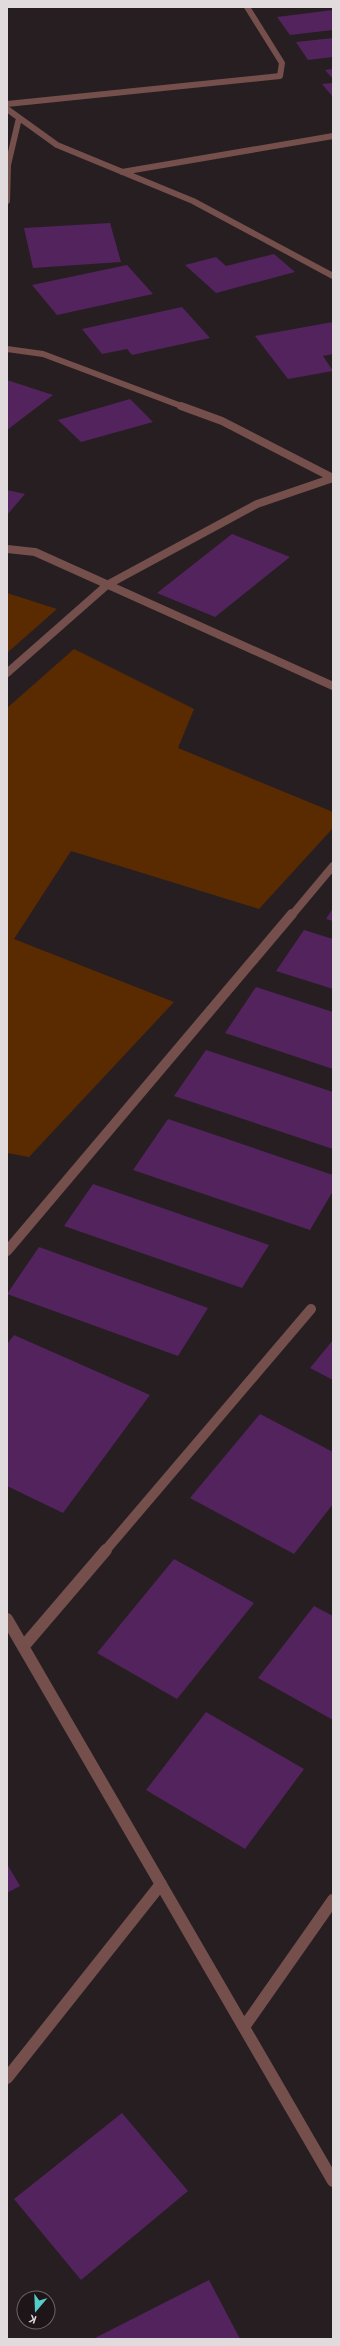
<svg xmlns="http://www.w3.org/2000/svg" width="340" height="2346" font-family="'Space Grotesk',sans-serif">
  <rect width="100%" height="100%" fill="#271e21"/>
  <path fill="#5a2b00" d="M7 593 57 609 7 653Z
    M74 649 194 709 178 748 333 812V828L259 909 71 851 14 939 174 1002 29 1157 7 1153V708Z"/>
  <path fill="#53235e" d="M333 10V30L290 35 277 17Z
    M333 38V57L308 60 296 42Z
    M333 69V79L325 70Z
    M333 83V97L322 84Z
    M110 223 121 262 33 268 24 228Z
    M274 254 295 272 216 293 185 265 216 257 226 266Z
    M127 265 153 294 57 315 32 285Z
    M182 307 210 338 132 355 127 349 102 354 82 329Z
    M333 322V354L323 356 333 371 288 379 255 336Z
    M7 380 53 395 7 430Z
    M130 399 153 422 81 442 58 420Z
    M7 490 25 494 7 515Z
    M232 534 290 557 215 617 157 593Z
    M333 908V921L326 919Z
    M304 930 333 939V989L276 971Z
    M256 987 333 1012V1069L225 1033Z
    M206 1050 333 1092V1149L174 1096Z
    M168 1119 333 1175V1191L310 1230 133 1170Z
    M93 1184 269 1245 242 1288 64 1226Z
    M39 1247 208 1308 178 1356 7 1294Z
    M14 1335 150 1395 63 1513 7 1486V1344Z
    M333 1340V1380L310 1368Z
    M260 1414 333 1452V1504L294 1554 190 1498Z
    M174 1559 254 1603 177 1699 97 1653Z
    M314 1606 333 1616V1720L258 1678Z
    M206 1712 304 1769 245 1849 146 1790Z
    M7 1864 20 1886 7 1893Z
    M122 2113 188 2191 81 2280 14 2199Z
    M209 2280 240 2339H93Z"/>
  <g fill="none" stroke-linecap="round" stroke-linejoin="round">
    <path stroke="#744f4c" stroke-width="6" d="M7 104 280 76 282 63 247 7
      M7 109 57 145 193 201 333 276
      M122 172 333 136
      M7 201 8 165 19 118
      M7 349 43 354 184 407"/>
    <path stroke="#744f4c" stroke-width="8" d="M181 406 222 421 333 478
      M7 549 35 552 333 686
      M7 673 107 585 257 504 333 478
      M292 915 333 866"/>
    <path stroke="#744f4c" stroke-width="10" d="M7 1251 292 914
      M105 1551 311 1309"/>
    <path stroke="#744f4c" stroke-width="12" d="M7 1619 333 2181
      M23 1647 106 1550
      M244 2027 333 1900
      M7 2078 161 1884"/>
  </g>
  <rect width="340" height="2346" fill="none" stroke="#e1dbdd" stroke-width="16"/>
  <g transform="translate(36 2310) rotate(199)"><circle r="19" fill="#1d1518" stroke="#6b6467"/>
  <path d="M0-3L7 15L0 10L-7 15Z" fill="#54cdc8"/>
  <text y="-6" font-size="11" font-weight="bold" text-anchor="middle" fill="#e1dbdd">K</text>
  </g>
</svg>
